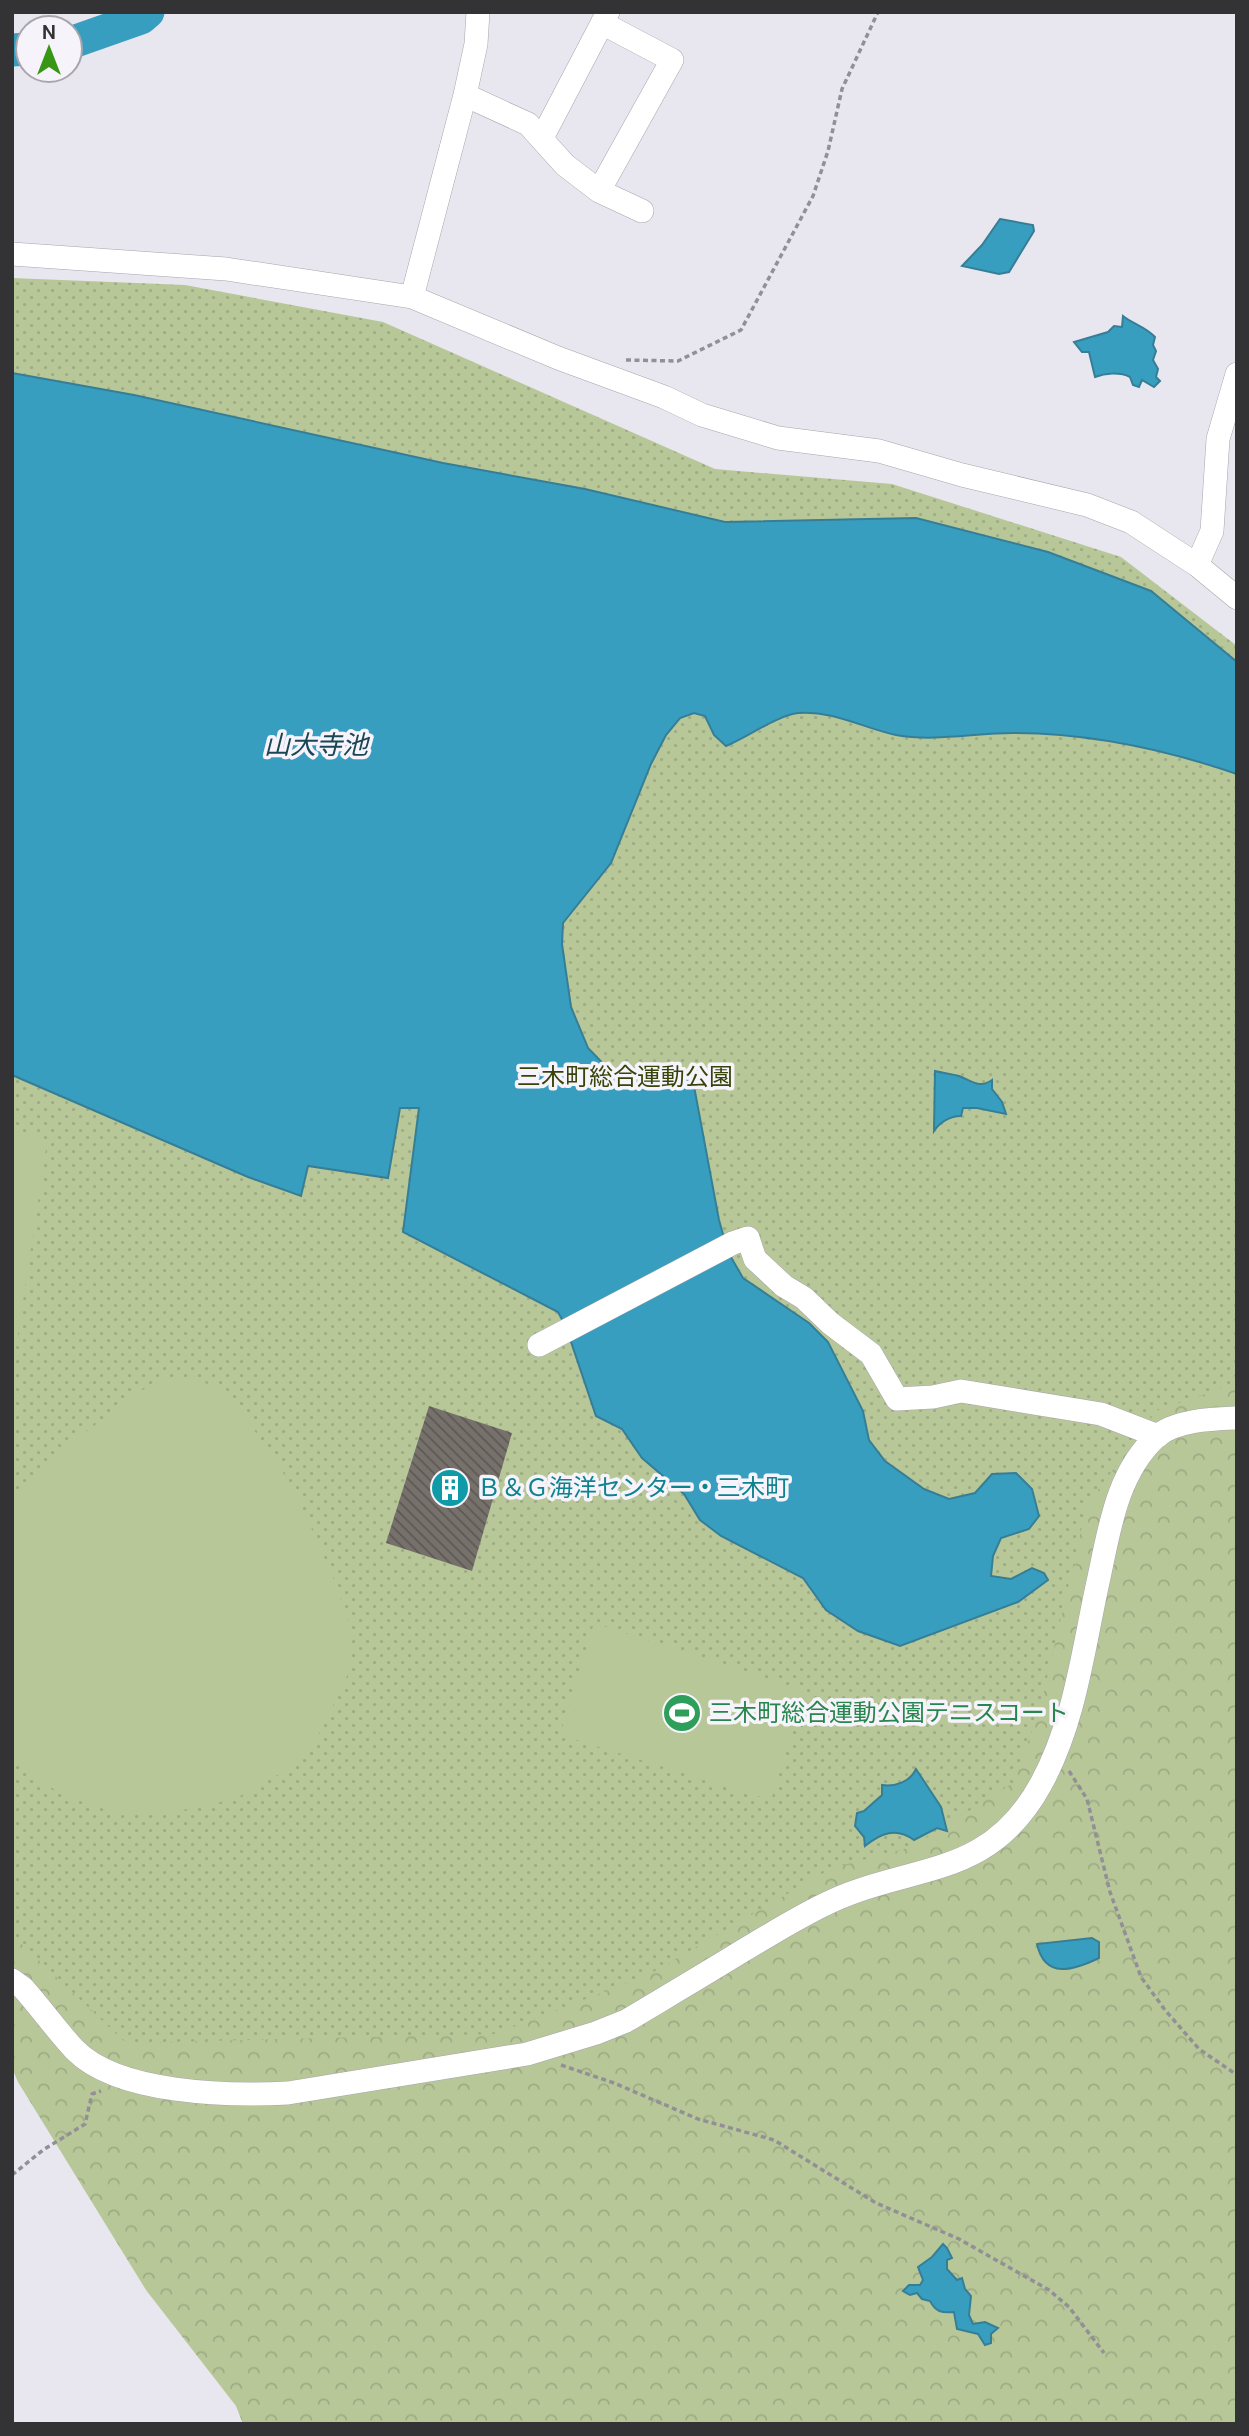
<svg xmlns="http://www.w3.org/2000/svg" width="1249" height="2436" font-family="'DM Sans','Noto Sans JP',sans-serif">
  <defs>
    <pattern id="forest-crowns" width="20" height="18" patternUnits="userSpaceOnUse" patternTransform="scale(1.75)"><rect width="20" height="18" fill="#b7c798"/><path d="M2 6a3 3 0 1 1 6 0M12 15a3 3 0 1 1 6 0" fill="none" stroke="#9eab84"/></pattern>
    <pattern id="park-dots" width="8" height="8" patternUnits="userSpaceOnUse" patternTransform="scale(1.75)"><rect width="8" height="8" fill="#b7c798"/><path d="M2 2h.1M6 6h.1" fill="none" stroke="#9eab84" stroke-width="1.8" stroke-linecap="round"/></pattern>
    <pattern id="building-back-hatch" width="6" height="6" patternUnits="userSpaceOnUse" patternTransform="scale(1.75)"><rect width="6" height="6" fill="#77716c"/><path d="M-1 5l2 2M0 0l6 6M5-1l2 2" fill="none" stroke="#5d5855"/></pattern>
  </defs>
  <rect width="100%" height="100%" fill="#e8e6ee"/>
  <path fill="url(#forest-crowns)" d="M1237 864V2424H243L236 2406 146 2290 18 2082 12 2068V1693Z"/>
  <path fill="url(#park-dots)" d="M12 278 185 285 383 322 715 469 892 484 1121 557 1237 646V1383L1156 1411 1087 1505 1040 1709 1013 1783 912 1847 832 1868 648 1975 494 2034 126 2043 12 1935Z"/>
  <path fill="#b7c798" d="M12 1128 47 1142 12 1374Z
    M189 1378 214 1386 236 1403 294 1489 333 1577 352 1633 349 1672 321 1731 288 1769 235 1799 178 1811 115 1812 67 1797 25 1772 12 1758V1495L63 1449 140 1391 167 1379Z
    M594 1623 805 1691 771 1800 560 1735Z"/>
  <path fill="#389ec0" stroke="#367e96" stroke-width="2" d="M1000 219 1033 225 1034 231 1009 272 999 274 962 266 982 245Z
    M1123 316C1133 324 1146 327 1155 337L1153 345 1156 351 1153 360 1158 369 1156 377 1160 381 1154 387 1142 380 1139 387 1133 385 1130 377C1120 372 1105 373 1095 377L1089 352H1082L1074 342 1108 332 1114 326 1122 327Z
    M12 373 134 395 443 463 585 489 725 522 916 518 1048 552 1151 591 1237 662V774C1164 749 1090 733 1013 733 974 733 935 742 896 735 863 728 833 710 798 713 778 715 746 738 726 746L714 735 705 716 694 713 680 718 666 735 651 764 611 863 563 923 562 944 571 1007 588 1048 615 1076 645 1086 691 1070 719 1220 728 1252 743 1278 809 1323 828 1342 863 1411 869 1440 885 1461 924 1489 949 1499 975 1493 992 1474 1016 1473 1032 1489 1039 1516 1029 1529 1001 1538 993 1556 991 1576 1011 1579 1032 1568 1044 1573 1048 1580 1018 1602 900 1646 858 1631 826 1610 803 1578 721 1536 700 1520 684 1494 642 1458 622 1429 596 1416 566 1327 558 1312 403 1232 419 1108H400L388 1178 308 1166 301 1196 248 1177 12 1075Z
    M935 1071C943 1073 951 1074 959 1076 972 1081 979 1089 992 1080V1089L1002 1102 1006 1114 977 1108H963L961 1116C950 1116 940 1122 934 1131Z
    M916 1769 941 1807 947 1831 937 1828 914 1840C896 1827 881 1833 865 1846L864 1837 855 1826 857 1813 864 1811 882 1795V1785C895 1787 910 1782 916 1769Z
    M1092 1938 1099 1942V1958C1074 1970 1045 1980 1037 1944Z
    M943 2244 947 2248 952 2258 947 2260V2269L957 2280 962 2278 965 2289 971 2296 969 2315 973 2324 985 2322 998 2328 991 2334V2343L985 2345 978 2334 957 2329 954 2312C941 2313 936 2312 930 2301L922 2299 917 2293 910 2295 903 2291 909 2285H920L923 2280 918 2267 932 2257Z"/>
  <g fill="none" stroke-linecap="round" stroke-linejoin="round">
    <path stroke="#389ec0" stroke-width="33" d="M70 43 141 18 148 12
      M12 50 28 49"/>
  </g>
  <path fill="url(#building-back-hatch)" d="M429 1406 512 1433 472 1571 386 1543Z"/>
  <g fill="none" stroke-linecap="round" stroke-linejoin="round">
    <defs>
      <path id="street" d="M465 95 528 124 565 165 599 191 642 211
        M542 138 608 12
        M599 191 672 60 602 23
        M12 254 226 269 412 297 465 95 476 44 478 12
        M412 297 558 358 664 397 702 415 778 438 879 451 962 475 1087 505 1131 522 1197 565 1237 598
        M1197 565 1212 531 1218 439 1237 374
        M539 1345 733 1243 748 1238 755 1259 784 1286 804 1298 830 1323 871 1354 897 1399 933 1397 961 1391 1101 1414 1158 1436
        M12 1980 23 1988C41 2008 57 2031 75 2050 118 2094 229 2096 288 2093L527 2054 596 2033 626 2021C666 1997 705 1974 744 1950 773 1933 801 1915 832 1901 916 1863 989 1879 1041 1784 1075 1722 1083 1650 1098 1582 1109 1532 1116 1474 1156 1437 1175 1420 1212 1419 1237 1418"/>
    </defs>
    <use href="#street" stroke="#a7a5ac" stroke-width="24"/>
    <path stroke="#929096" stroke-width="3.5" stroke-dasharray="5 3.5" stroke-linecap="butt" d="M626 360 678 361 741 330 813 196 828 151 842 89 878 12
      M1069 1771 1087 1799 1110 1892 1141 1977 1165 2010 1199 2049 1237 2075
      M561 2065 614 2083 698 2119 774 2140 876 2203 959 2239 1049 2290 1069 2307 1104 2353
      M12 2175 43 2150 85 2124 92 2094 101 2091"/>
    <use href="#street" stroke="#fff" stroke-width="23"/>
  </g>
  <defs>
    <symbol id="building-disc" viewBox="-11 -11 22 22"><circle r="9.5" fill="#0f9aa8" stroke="#f6f3fb"/><path d="M-4-6H4V6H1V3H-1V6H-4ZM-2.5-4.3h1.7v1.8h-1.7ZM.8-4.3h1.7v1.8H.8ZM-2.5-1h1.7V.8h-1.7ZM.8-1h1.7V.8H.8Z" fill="#fff"/></symbol>
    <symbol id="stadium-disc" viewBox="-11 -11 22 22"><circle r="9.5" fill="#2e9e5b" stroke="#f6f3fb"/><path d="M0-5a6.5 5 0 1 0 0 10a6.5 5 0 1 0 0-10ZM-3.5-1.8h7v3.6h-7Z" fill="#fff"/></symbol>
  </defs>
  <g fill-rule="evenodd">
    <use href="#building-disc" x="428" y="1466" width="44" height="44"/>
    <use href="#stadium-disc" x="660" y="1691" width="44" height="44"/>
  </g>
  <g text-anchor="middle" stroke-width="7" stroke-linejoin="round" paint-order="stroke">
    <g font-size="24" fill="#36440a" stroke="#f6f3fb">
      <text x="625" y="1085">三木町総合運動公園</text>
    </g>
    <g font-size="24" fill="#0d838f" stroke="#f6f3fb" text-anchor="start">
      <text x="477" y="1496">Ｂ＆Ｇ海洋センター・三木町</text>
    </g>
    <g font-size="24" fill="#27864d" stroke="#f6f3fb" text-anchor="start">
      <text x="709" y="1721">三木町総合運動公園テニスコート</text>
    </g>
    <g font-size="26" font-style="italic" fill="#1a4554" stroke="#f6f3fb">
      <text x="316" y="754">山大寺池</text>
    </g>
  </g>
  <rect width="1249" height="2436" fill="none" stroke="#333235" stroke-width="28"/>
  <g transform="translate(49 49)"><circle r="33" fill="#f6f3fb" stroke="#a8a6ac" stroke-width="2"/>
  <path d="M0-5L12 26L0 18L-12 26Z" fill="#379615"/>
  <text y="-10" font-size="19" font-weight="bold" text-anchor="middle" fill="#333235">N</text>
  </g>
</svg>
